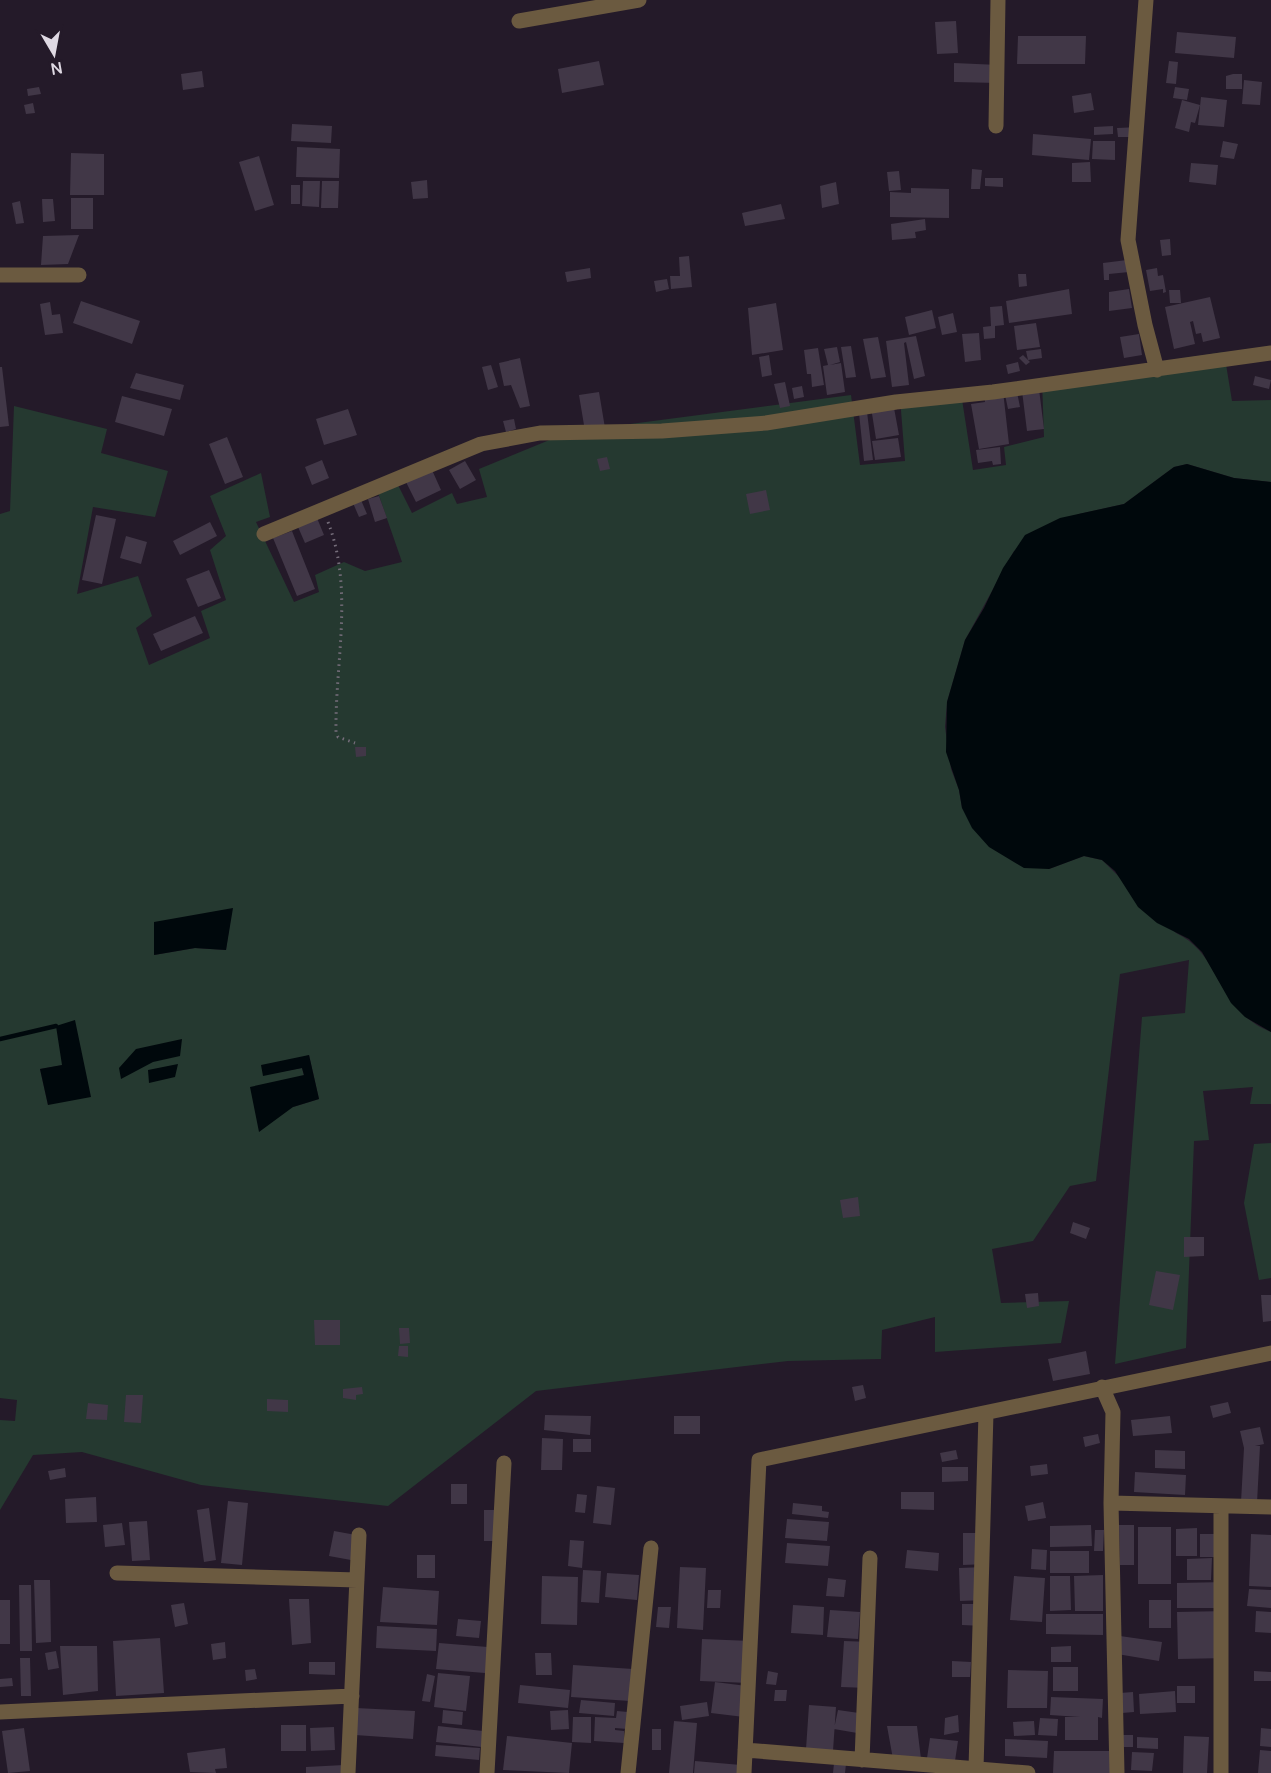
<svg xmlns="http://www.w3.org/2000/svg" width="1271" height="1773" font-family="Manrope,sans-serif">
  <rect width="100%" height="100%" fill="#241a29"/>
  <path fill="#253930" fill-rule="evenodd" d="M1224 352 1232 401 1271 400V482L1234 478 1187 464 1174 467 1124 504 1079 514 1014 551 965 640 947 702 945 727 951 769 959 790 962 808 1049 869 1084 856 1102 860 1176 933C1223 955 1214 1009 1271 1032V1104H1250L1253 1087 1203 1091 1209 1140 1194 1141 1186 1348 1115 1364 1142 1017 1185 1013 1189 960 1120 974 1096 1181 1070 1186 1033 1241 992 1249 1001 1303 1069 1301 1061 1343 935 1352V1317L882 1330 881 1359 788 1361 536 1391 388 1506 201 1485 82 1452 33 1455 0 1510V1420L15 1421 17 1400 0 1398V514L10 511 14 406 107 429 101 453 168 471 155 517 93 507 77 594 138 576 152 616 136 628 149 665 210 638 201 611 226 600 210 550 226 536 210 496 261 473 270 517 256 522 294 602 319 592 315 575 344 562 365 571 402 562 377 490 398 485 412 513 452 493 457 504 487 497 479 469 569 432 851 395 860 465 905 461 900 398 961 393 973 470 1006 465 1004 447 1044 437 1042 380ZM232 909 226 950 195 948 154 955ZM309 1055 319 1099 293 1107 304 1076 302 1068 263 1075ZM63 1065 48 1105 40 1069Z
    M1271 1143V1278L1259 1280 1244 1203 1254 1144Z"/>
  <path fill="#00080c" d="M1187 464 1234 478 1271 482V1032L1245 1017 1231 1003 1202 952 1189 939 1157 923 1138 907 1115 871 1102 860 1084 856 1049 869 1024 868 989 847 972 828 962 808 959 790 946 752 947 702 965 640 984 608 1003 568 1025 535 1060 518 1124 504 1174 467Z
    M233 908 226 950 195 948 154 955V922Z
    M75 1020 91 1097 48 1105 40 1069 62 1065 56 1026Z
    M182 1039 180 1056 153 1062 121 1079 119 1068 136 1049Z
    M309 1055 319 1099 293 1107 259 1132 250 1087 304 1075 302 1068 263 1076 261 1065Z
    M178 1064 175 1077 149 1083 148 1070Z"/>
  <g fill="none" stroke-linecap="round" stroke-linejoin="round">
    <path stroke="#00080c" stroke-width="4.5" d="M0 1039 56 1026"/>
  </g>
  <path fill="#413747" d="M956 21 958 53 937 54 935 22Z
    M1177 32 1236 37 1234 58 1175 53Z
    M1018 36H1086L1085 64H1017Z
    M599 61 604 85 562 93 558 69Z
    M1169 61 1178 62 1176 84 1166 83Z
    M954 63 999 65 998 83 954 82Z
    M202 71 204 87 183 90 181 74Z
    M1233 74H1242V89H1226V76Z
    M1244 80 1262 82 1260 105 1242 104Z
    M39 87 41 94 28 96 27 89Z
    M1175 87 1189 89 1187 100 1173 98Z
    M1091 93 1094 110 1074 113 1072 96Z
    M1201 97 1227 100 1224 127 1198 125Z
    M1182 100 1200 105 1195 123 1191 122 1189 132 1175 128Z
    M33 103 35 113 26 114 24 105Z
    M292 124 332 126 331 143 291 141Z
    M1113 126V134L1094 135V127Z
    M1140 127V137H1118L1117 128Z
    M1033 134 1091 139 1089 160 1032 155Z
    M1093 141H1115V160L1092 159Z
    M1223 141 1238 144 1234 159 1220 157Z
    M297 147 340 149 339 178 296 177Z
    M71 153 104 154V195H70Z
    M259 156 274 205 255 211 239 162Z
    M1090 162 1091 182H1072V163Z
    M1191 163 1218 165 1216 185 1189 182Z
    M972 169 982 170 980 189H971Z
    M899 171 901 190 889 191 887 172Z
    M985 178H1003V187L985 186Z
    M427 180 428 198 413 199 411 182Z
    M303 181H320L319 207 302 206Z
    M322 181H339L338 208H321Z
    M836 182 839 204 822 208 820 186Z
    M291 185H300V204H291Z
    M911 188 949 189V218L890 217V192L911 193Z
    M71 198H93V229H71Z
    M42 199H53L55 221 43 222Z
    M20 201 24 223 16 224 12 203Z
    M781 204 785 219 745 226 742 213Z
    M925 219 926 230 915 232 916 238 892 240 891 224Z
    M79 235 68 264 41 265 43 236Z
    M1170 239 1171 255 1162 256 1160 240Z
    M689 256 692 287 671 289 670 276H680L679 257Z
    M1127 260 1129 272 1109 274V280H1104L1103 263Z
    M590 268 591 278 567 282 565 272Z
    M1157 268 1158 276 1163 275 1166 292 1163 293V289L1150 291 1146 270Z
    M1018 274H1026L1027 286 1019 287Z
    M667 279 669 289 656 292 654 281Z
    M1069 289 1072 314 1009 323 1006 301Z
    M1129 289 1132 308 1109 311V292Z
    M1169 290H1180L1181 303H1170Z
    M1210 297 1220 338 1203 342 1201 333 1196 334 1193 321 1190 322 1195 344 1174 349 1165 307Z
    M81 301 140 321 132 344 73 323Z
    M50 302 52 315 60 314 63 333 45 335 40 304Z
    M776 303 783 350 752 355 748 308Z
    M1002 306 1004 325 995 326V338L984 339 983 327 991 326 990 307Z
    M932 310 936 328 909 335 905 317Z
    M953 313 957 332 942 335 938 317Z
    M1036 323 1040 347 1017 350 1014 326Z
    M979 333 981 360 965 362 962 334Z
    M1139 334 1142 355 1124 358 1120 337Z
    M916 336 925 376 914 379 906 342 904 343 909 385 892 387 886 341Z
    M878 337 886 377 871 379 863 339Z
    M851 346 856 377 846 378 841 347Z
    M837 347 840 362 830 365 841 363 845 392 827 395 823 366 828 365 824 349Z
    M818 348 824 385 812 387 811 374H807L804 350Z
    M1041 349 1042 358 1028 360 1030 362 1026 365 1019 358 1023 355 1028 360 1026 351Z
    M769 355 772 375 762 377 759 357Z
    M520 358 530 406 520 408 511 385 504 386 499 363Z
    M1018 362 1020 371 1008 374 1006 365Z
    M491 365 498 387 488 390 482 367Z
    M0 367H2L9 426 0 427Z
    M136 373 184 385 180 400 130 388Z
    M1255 376 1271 380 1269 389 1253 385Z
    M1038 381 1044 429 1027 431 1021 383Z
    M785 382 790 406 780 408 774 384Z
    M802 386 804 397 794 399 792 388Z
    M1016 387 1020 407 1008 409 1004 390Z
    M1003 391 1009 444 979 449 971 404 985 402 984 394Z
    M599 392 606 434 586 437 579 395Z
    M122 396 172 409 164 436 115 422Z
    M892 397 899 435 876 439 870 401Z
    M348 409 357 435 324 445 316 419Z
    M867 412 873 460 864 461 859 413Z
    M514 419 516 429 506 432 503 421Z
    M227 437 243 477 225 484 209 444Z
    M898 438 901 457 875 460 872 441Z
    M1000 447 1001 464 993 465 992 461 978 463 976 450Z
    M607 457 610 469 600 471 597 459Z
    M322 460 329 478 312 485 305 467Z
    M465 461 476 480 460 489 449 470Z
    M432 470 441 490 416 502 406 482Z
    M766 490 770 510 750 514 746 494Z
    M379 496 387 518 375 522 368 499Z
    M361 500 367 514 359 517 353 503Z
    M96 515 116 519 102 584 82 580Z
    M317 518 324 535 305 543 298 527Z
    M210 522 217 536 180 555 173 541Z
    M292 531 315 589 297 596 273 538Z
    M126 536 147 542 141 564 120 558Z
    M209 570 221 598 198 607 186 579Z
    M195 616 203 633 161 651 153 634Z
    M355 747H366V756L356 757Z
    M858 1197 860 1216 843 1218 840 1200Z
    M1073 1222 1090 1228 1086 1239 1070 1233Z
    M1184 1237H1204V1256L1184 1257Z
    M1156 1271 1180 1275 1173 1310 1149 1305Z
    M1038 1293 1039 1306 1027 1308 1025 1294Z
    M1261 1295H1271V1321L1263 1322Z
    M314 1320H340V1345H315Z
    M399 1328H409L410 1343 400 1344Z
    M399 1346H408V1357L398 1356Z
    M1086 1351 1090 1374 1053 1381 1048 1359Z
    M863 1385 866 1398 855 1401 852 1387Z
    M362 1387 363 1394 356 1395V1400L343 1398V1389Z
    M126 1395H143L141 1423 124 1422Z
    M267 1399 288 1400V1412L267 1411Z
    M1228 1402 1231 1413 1213 1418 1210 1406Z
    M88 1403 108 1405 107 1420 86 1419Z
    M545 1415 591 1416 590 1435 544 1430Z
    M674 1416H700V1434H674Z
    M1170 1416 1172 1433 1133 1436 1131 1420Z
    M1260 1427 1264 1444 1255 1446H1260L1257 1503 1241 1502 1244 1448 1240 1431Z
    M1098 1434 1100 1443 1085 1447 1083 1437Z
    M542 1438 563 1439 562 1470H541Z
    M573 1439H591V1452H573Z
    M956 1450 958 1459 942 1462 940 1453Z
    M1155 1450 1185 1451V1469L1155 1468Z
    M1047 1464 1048 1474 1031 1476 1030 1466Z
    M942 1467H968V1481L942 1482Z
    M65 1468 66 1477 50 1480 48 1471Z
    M1135 1472 1186 1475 1185 1495 1134 1492Z
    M451 1484H467V1504H451Z
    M597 1486 615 1488 611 1525 593 1523Z
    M901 1492H934V1510L901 1509Z
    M577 1494 587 1495 585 1513 575 1512Z
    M96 1497 97 1522 66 1523 65 1499Z
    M228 1501 248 1503 242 1565 221 1563Z
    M1043 1502 1046 1518 1028 1521 1025 1506Z
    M793 1503 822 1506V1511L829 1512 828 1518 792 1514Z
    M209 1508 216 1560 204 1562 197 1510Z
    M484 1510H496V1541H484Z
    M787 1519 829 1522 827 1541 785 1538Z
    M147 1521 150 1560 132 1561 129 1522Z
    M122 1523 125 1545 105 1547 103 1525Z
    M1091 1525 1092 1546 1050 1547V1526Z
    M1119 1525H1134V1565H1120Z
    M1138 1527H1171V1584H1138Z
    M1197 1528V1556H1176V1529Z
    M1095 1530H1104L1103 1551H1094Z
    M334 1531 356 1535 351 1560 329 1556Z
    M963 1533H987V1564L963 1565Z
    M1200 1534H1223L1214 1557H1200Z
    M1251 1534 1271 1535V1587L1249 1586Z
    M570 1540 584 1541 582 1568 568 1566Z
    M787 1543 830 1546 828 1566 785 1563Z
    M1032 1549 1047 1550 1046 1570 1031 1569Z
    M907 1550 939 1553 938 1571 905 1568Z
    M1050 1551H1089V1573H1050Z
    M417 1555H435V1578H417Z
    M1212 1558 1211 1580H1187V1559Z
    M680 1567 706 1568 703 1630 677 1628Z
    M985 1567V1600L960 1601 959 1568Z
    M583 1570 601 1571 599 1603 581 1602Z
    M607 1573 639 1575 637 1600 605 1597Z
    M1103 1575V1611H1075L1074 1576Z
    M542 1576 578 1577 577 1625 541 1624Z
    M1014 1576 1045 1578 1042 1622 1010 1620Z
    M1050 1576H1070L1071 1610 1050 1611Z
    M828 1578 846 1580 844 1597 826 1596Z
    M34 1580H50L51 1642 36 1643Z
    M1226 1582V1608H1177V1583Z
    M19 1585H31L32 1651H20Z
    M383 1587 439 1591 437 1625 380 1622Z
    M1249 1589 1271 1590V1608L1247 1606Z
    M708 1590H721L720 1608H707Z
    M289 1599H309L311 1643 292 1645Z
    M0 1600H10V1644H0Z
    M1149 1600H1171V1628H1149Z
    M184 1603 188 1624 175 1627 171 1605Z
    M962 1604H985L984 1626 962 1625Z
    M793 1605 824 1607 823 1635 791 1633Z
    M658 1607H671L669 1628 656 1627Z
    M830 1610 860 1612 858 1639 827 1637Z
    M1226 1611 1227 1658 1178 1659 1177 1612Z
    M1256 1611 1271 1612V1633L1255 1632Z
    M1046 1614H1103V1635L1046 1634Z
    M458 1619 481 1621 479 1638 456 1636Z
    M377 1626 437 1629 436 1651 376 1648Z
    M1120 1636 1162 1642 1159 1661 1117 1654Z
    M160 1638 164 1693 116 1696 113 1641Z
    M702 1639 751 1641 749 1683 700 1681Z
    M844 1641 871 1642 868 1688 841 1687Z
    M225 1642 226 1658 213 1660 211 1644Z
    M439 1643 500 1648 497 1674 436 1669Z
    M60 1646H97L98 1691 63 1695Z
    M1071 1646V1662H1051V1647Z
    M56 1651 59 1668 48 1670 45 1653Z
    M535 1653H551L552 1675H536Z
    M20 1658H30L31 1696H21Z
    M952 1661 971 1662 970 1677H952Z
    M309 1662H335V1675L309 1674Z
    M573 1665 633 1669 630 1701 571 1697Z
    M1053 1667H1078V1691H1053Z
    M255 1669 257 1679 246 1681 245 1670Z
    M1008 1670 1048 1671 1047 1708H1007Z
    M768 1671 778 1673 776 1685 766 1684Z
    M1254 1671 1271 1672V1681H1254Z
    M438 1673 470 1676 466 1711 434 1707Z
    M427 1674 435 1676 430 1702 422 1701Z
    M12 1678 13 1686 0 1687V1679Z
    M715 1682 747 1686 744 1717 711 1713Z
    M520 1685 570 1690 568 1708 518 1703Z
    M1177 1686H1195V1703H1177Z
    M775 1690H787L786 1701H774Z
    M1175 1691 1176 1712 1140 1714 1139 1694Z
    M1133 1692 1134 1712 1122 1713 1120 1693Z
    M1051 1697 1103 1699 1102 1718 1098 1717V1740H1065V1717H1080L1050 1715Z
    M581 1700 615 1703 614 1716 579 1713Z
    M707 1702 709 1716 682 1720 680 1706Z
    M809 1705 836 1707 833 1751 806 1749Z
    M356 1708 415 1711 413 1739 355 1735Z
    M443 1710 463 1712 462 1725 442 1723Z
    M568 1710 569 1729 551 1730 550 1711Z
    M838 1710 866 1714 863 1734 834 1729Z
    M617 1711 628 1712 627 1729 615 1728V1730L624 1731V1743L594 1741 595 1717 616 1718Z
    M958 1715 959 1732 944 1735 945 1718Z
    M573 1717H591V1743L572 1742Z
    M1040 1718 1058 1719 1057 1736 1038 1735Z
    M674 1721 697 1723 693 1773H669Z
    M1034 1721 1035 1735 1014 1736 1013 1722Z
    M281 1725H306V1751H281Z
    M438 1726 492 1732 491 1748 436 1742Z
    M887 1726H917L921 1759H893Z
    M334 1727 335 1750 311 1751 310 1728Z
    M24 1728 30 1771 8 1773 2 1731Z
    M1261 1728 1271 1729V1747L1260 1746Z
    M652 1729H661V1750H652Z
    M1120 1735H1133V1747H1119Z
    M507 1736 572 1743 569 1773 503 1770Z
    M1184 1736 1209 1737 1207 1773H1183Z
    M1137 1737 1158 1738V1749L1137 1748Z
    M930 1738 958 1741 955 1761 927 1758Z
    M1005 1739 1048 1741 1047 1758 1005 1756Z
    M436 1745 480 1748 479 1760 435 1756Z
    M225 1748 227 1768 215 1769 216 1773 190 1772 187 1753Z
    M1260 1750 1271 1751V1773H1258Z
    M1054 1751H1110V1773H1053Z
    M1132 1752 1154 1753 1152 1771 1131 1770Z
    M695 1761 741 1765 740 1773H694Z
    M834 1763 846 1764 845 1773H833Z
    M344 1765 345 1773H306V1767Z"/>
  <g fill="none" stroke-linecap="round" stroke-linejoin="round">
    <path stroke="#766e7b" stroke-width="3" stroke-dasharray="1.5 4.5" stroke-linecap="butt" d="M328 522C354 589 335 661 336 732L338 737 355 743"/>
    <path stroke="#6b5a40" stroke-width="15" d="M1146 0 1128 240 1145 325 1157 370
      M996 126 998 0
      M0 275H79
      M264 534 481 444 540 433 662 431 766 423 896 402 993 392 1271 353
      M1102 1387 1113 1412 1111 1503 1117 1773
      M1111 1503 1271 1507
      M1221 1506V1773
      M117 1573 357 1580
      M0 1712 352 1696
      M745 1750 1028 1773
      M862 1760 870 1558
      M976 1769 986 1413
      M348 1773 359 1535
      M487 1773 504 1463
      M628 1773 651 1548
      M744 1773 759 1460 1271 1353"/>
    <path stroke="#6b5a40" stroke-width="15" d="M519 21 639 0"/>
  </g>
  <g transform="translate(54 54) rotate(170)" stroke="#241a29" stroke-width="4.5" paint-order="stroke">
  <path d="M0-4.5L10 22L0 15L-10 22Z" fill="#dfd9e3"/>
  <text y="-9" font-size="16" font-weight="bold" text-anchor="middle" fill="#dfd9e3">N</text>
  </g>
</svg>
